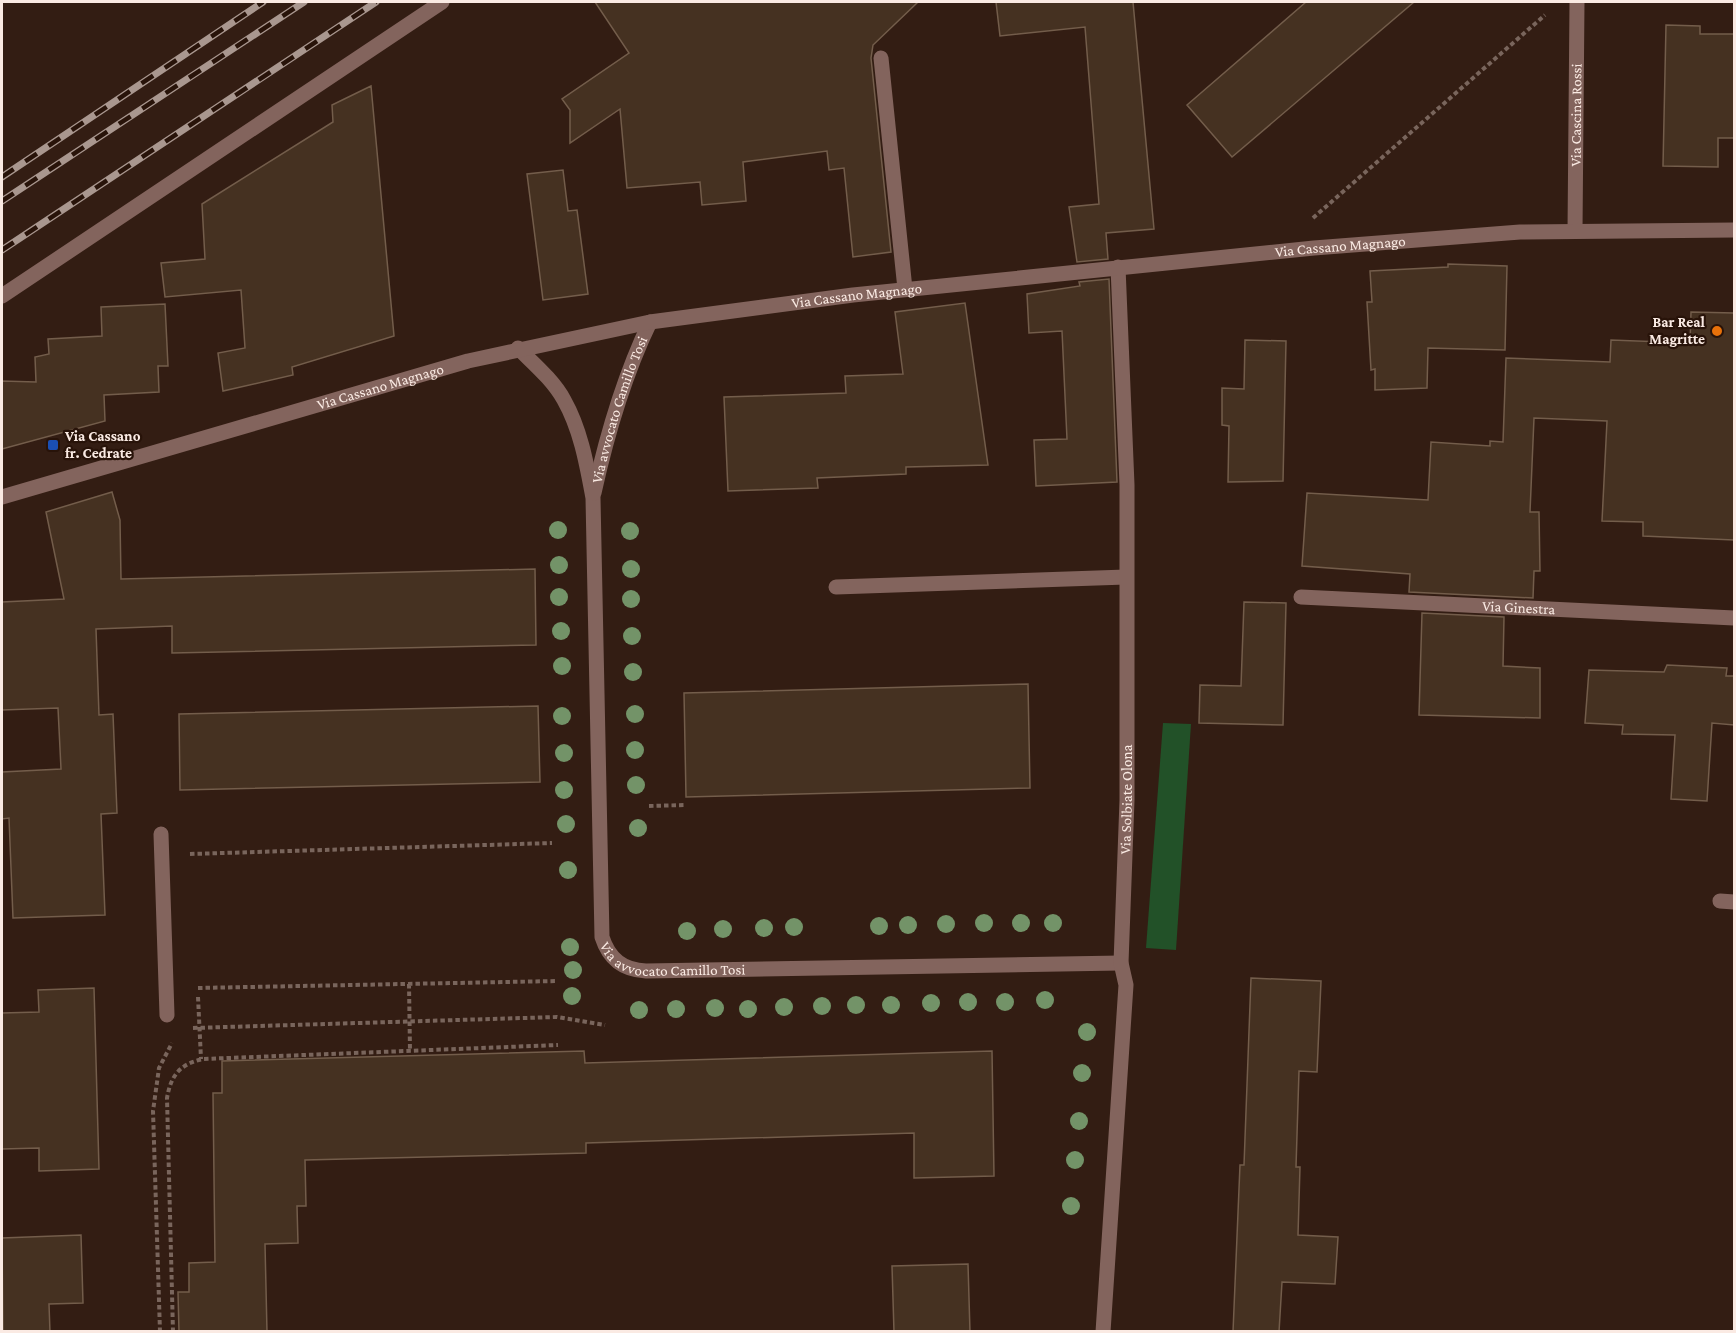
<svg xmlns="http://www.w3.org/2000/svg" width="1736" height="1333" font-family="'Crimson Pro',serif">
  <rect width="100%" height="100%" fill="#331d13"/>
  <path fill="#225128" d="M1163 723 1191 724 1176 950 1146 948Z"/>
  <path fill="#453121" stroke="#735d4b" stroke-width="1.5" d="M595 2H918L873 45 871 58 891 252 853 257 844 168 829 170 827 151 743 162 746 201 702 205 700 182 627 188 620 109 570 143V110L562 99 629 53Z
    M996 2H1133L1154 229 1106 233 1108 259 1077 262 1069 207 1099 204 1085 27 1000 36Z
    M1306 2H1414L1232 157 1187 105Z
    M1666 25 1700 26V34H1734V138H1718V167L1663 166Z
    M371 86 394 336 292 367 293 375 223 391 218 353 245 348 241 290 165 297 161 263 205 259 202 204 333 122 332 105Z
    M563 170 568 211 577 210 588 294 543 300 527 174Z
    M1448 264 1507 266 1505 350 1428 348 1427 388 1375 390V369L1371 370 1367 302H1372L1370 271 1448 267Z
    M1109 279 1117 482 1036 486 1034 440 1067 439 1062 331 1029 333 1027 294 1080 286 1079 282Z
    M965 303 988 465 906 467V474L817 478 818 488 728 491 724 397 846 393 845 376 903 374 895 312Z
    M165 304 168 366H158L159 392 104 395 105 421 2 449V381L36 382 35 357 49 354 48 339 102 336 101 307Z
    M1691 312 1734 313V540L1643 536V522L1602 521 1607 421 1534 418 1530 512H1539L1540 571H1534L1533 598 1409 592 1410 574 1302 566 1307 493 1428 500 1431 442 1490 446V441L1503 442 1506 358 1610 362 1611 340 1690 343Z
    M1245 340 1286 341 1283 481 1228 482 1229 426 1222 425V388L1244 389Z
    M112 492 120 520 121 579 535 569 536 645 172 653V626L96 629 99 715 113 714 117 813 101 814 105 915 13 918 9 818 2 819V772L61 769 58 708 2 710V602L64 599 46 512Z
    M1244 602 1286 603 1283 725 1199 723 1200 685 1241 686Z
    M1422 613 1504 617 1503 666 1540 668V718L1419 715Z
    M1667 665 1727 668 1726 676H1734V725L1712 723 1707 801 1671 799 1675 735 1622 734 1623 725 1585 723 1589 670 1664 672Z
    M1028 684 1030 788 686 797 684 693Z
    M538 706 540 782 180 790 179 714Z
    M1251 978 1321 981 1317 1072 1299 1071 1296 1167H1300L1298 1235 1338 1237 1335 1284 1282 1282 1279 1332H1233L1240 1165H1244Z
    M94 988 99 1169 39 1171V1148L2 1149V1013L39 1012 38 990Z
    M584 1051 585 1063 992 1051 994 1176 914 1178V1133L586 1143V1153L305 1160 306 1206H297L298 1243 265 1244 267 1332H179L178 1292H189V1263L215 1262 213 1093H222V1061Z
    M81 1235 83 1303 49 1304 50 1332H3L2 1238Z
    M968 1264 970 1332H894L892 1266Z"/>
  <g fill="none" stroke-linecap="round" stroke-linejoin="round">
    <path stroke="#79655c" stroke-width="4" stroke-dasharray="4.5 3" stroke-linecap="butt" d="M1313 218 1545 15
      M649 806 685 805
      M190 854 552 843
      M409 984 410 1051
      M198 988 557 981
      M198 997 201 1059
      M193 1028 557 1017 605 1025
      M160 1332 153 1111 159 1068 172 1043
      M173 1332 167 1098C171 1075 180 1064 203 1059L558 1045"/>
    <path stroke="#83645d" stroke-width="15" d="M881 58 905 289
      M2 296 442 2
      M161 834 167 1015"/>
    <g stroke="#83645d" stroke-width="15">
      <path id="s1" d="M1575 231 1577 2"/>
      <path id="s2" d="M518 348C534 364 553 380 564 400 581 430 587 466 593 498L602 937C609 959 623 970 646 971L1121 963"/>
      <path id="s3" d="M594 493C607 434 624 376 650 322"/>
      <path d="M836 587 1126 577"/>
      <path id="s4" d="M1301 597 1734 618"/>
      <path d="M1720 901 1734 902"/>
      <path id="s5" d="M1103 1332 1126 985 1121 963 1127 800V485L1118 267"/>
    </g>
    <path stroke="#83645d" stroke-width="15" id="s6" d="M2 497 468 361 650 322 853 295 1314 248 1520 232 1734 230"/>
    <defs>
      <path id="rail" d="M2 177 263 2
        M2 201 304 2
        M2 250 376 2"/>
    </defs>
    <use href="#rail" stroke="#a9978f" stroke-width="7"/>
    <use href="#rail" stroke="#281309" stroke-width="4.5" stroke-dasharray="14" stroke-linecap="butt"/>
  </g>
  <g fill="#739368">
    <circle cx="558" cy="530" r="9"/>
    <circle cx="630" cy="531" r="9"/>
    <circle cx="559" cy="565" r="9"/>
    <circle cx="631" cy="569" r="9"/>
    <circle cx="559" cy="597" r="9"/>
    <circle cx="631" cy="599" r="9"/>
    <circle cx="561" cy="631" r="9"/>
    <circle cx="632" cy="636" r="9"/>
    <circle cx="562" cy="666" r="9"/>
    <circle cx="633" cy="672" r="9"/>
    <circle cx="635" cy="714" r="9"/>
    <circle cx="562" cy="716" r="9"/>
    <circle cx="635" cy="750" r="9"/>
    <circle cx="564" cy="753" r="9"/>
    <circle cx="636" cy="785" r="9"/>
    <circle cx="564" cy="790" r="9"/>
    <circle cx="566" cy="824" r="9"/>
    <circle cx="638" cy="828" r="9"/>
    <circle cx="568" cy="870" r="9"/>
    <circle cx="984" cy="923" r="9"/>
    <circle cx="1021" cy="923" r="9"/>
    <circle cx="1053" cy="923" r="9"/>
    <circle cx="946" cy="924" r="9"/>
    <circle cx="908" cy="925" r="9"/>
    <circle cx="879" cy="926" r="9"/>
    <circle cx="794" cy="927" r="9"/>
    <circle cx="764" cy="928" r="9"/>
    <circle cx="723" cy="929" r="9"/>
    <circle cx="687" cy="931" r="9"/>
    <circle cx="570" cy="947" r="9"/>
    <circle cx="573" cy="970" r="9"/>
    <circle cx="572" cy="996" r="9"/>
    <circle cx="1045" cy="1000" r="9"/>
    <circle cx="968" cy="1002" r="9"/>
    <circle cx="1005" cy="1002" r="9"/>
    <circle cx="931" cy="1003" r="9"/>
    <circle cx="856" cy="1005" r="9"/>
    <circle cx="891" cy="1005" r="9"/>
    <circle cx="822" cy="1006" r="9"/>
    <circle cx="784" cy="1007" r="9"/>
    <circle cx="715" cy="1008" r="9"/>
    <circle cx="676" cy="1009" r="9"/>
    <circle cx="748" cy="1009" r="9"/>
    <circle cx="639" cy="1010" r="9"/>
    <circle cx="1087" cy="1032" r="9"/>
    <circle cx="1082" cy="1073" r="9"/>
    <circle cx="1079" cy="1121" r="9"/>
    <circle cx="1075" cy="1160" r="9"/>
    <circle cx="1071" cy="1206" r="9"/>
  </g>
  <circle fill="#e8710a" stroke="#281309" stroke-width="2" cx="1717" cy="331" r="6"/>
  <rect fill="#1a4fb4" stroke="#281309" stroke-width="2" x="47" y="439" width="12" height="12" rx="3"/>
  <g text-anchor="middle" stroke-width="4.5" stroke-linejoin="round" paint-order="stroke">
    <g font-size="15" fill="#faeae3" stroke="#281309">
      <text dy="5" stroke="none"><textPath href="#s1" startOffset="116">Via Cascina Rossi</textPath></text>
      <text dy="5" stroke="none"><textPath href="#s6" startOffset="1366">Via Cassano Magnago</textPath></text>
      <text dy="5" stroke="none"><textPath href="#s6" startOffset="880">Via Cassano Magnago</textPath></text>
      <text dy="5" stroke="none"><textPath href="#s6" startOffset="394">Via Cassano Magnago</textPath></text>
      <text dy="5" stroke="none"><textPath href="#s3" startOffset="87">Via avvocato Camillo Tosi</textPath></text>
      <text dy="5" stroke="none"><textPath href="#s4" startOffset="218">Via Ginestra</textPath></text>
      <text dy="5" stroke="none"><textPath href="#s5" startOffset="534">Via Solbiate Olona</textPath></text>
      <text dy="5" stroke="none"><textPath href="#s2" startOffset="694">Via avvocato Camillo Tosi</textPath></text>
    </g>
    <g font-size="15" font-weight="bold" fill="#faeae3" stroke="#281309" text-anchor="end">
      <text x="1705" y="327">Bar Real<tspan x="1705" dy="17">Magritte</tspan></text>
      <text x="65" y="441" text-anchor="start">Via Cassano<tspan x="65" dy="17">fr. Cedrate</tspan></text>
    </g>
  </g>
  <rect width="1736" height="1333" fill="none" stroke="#faeae3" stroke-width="6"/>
</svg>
